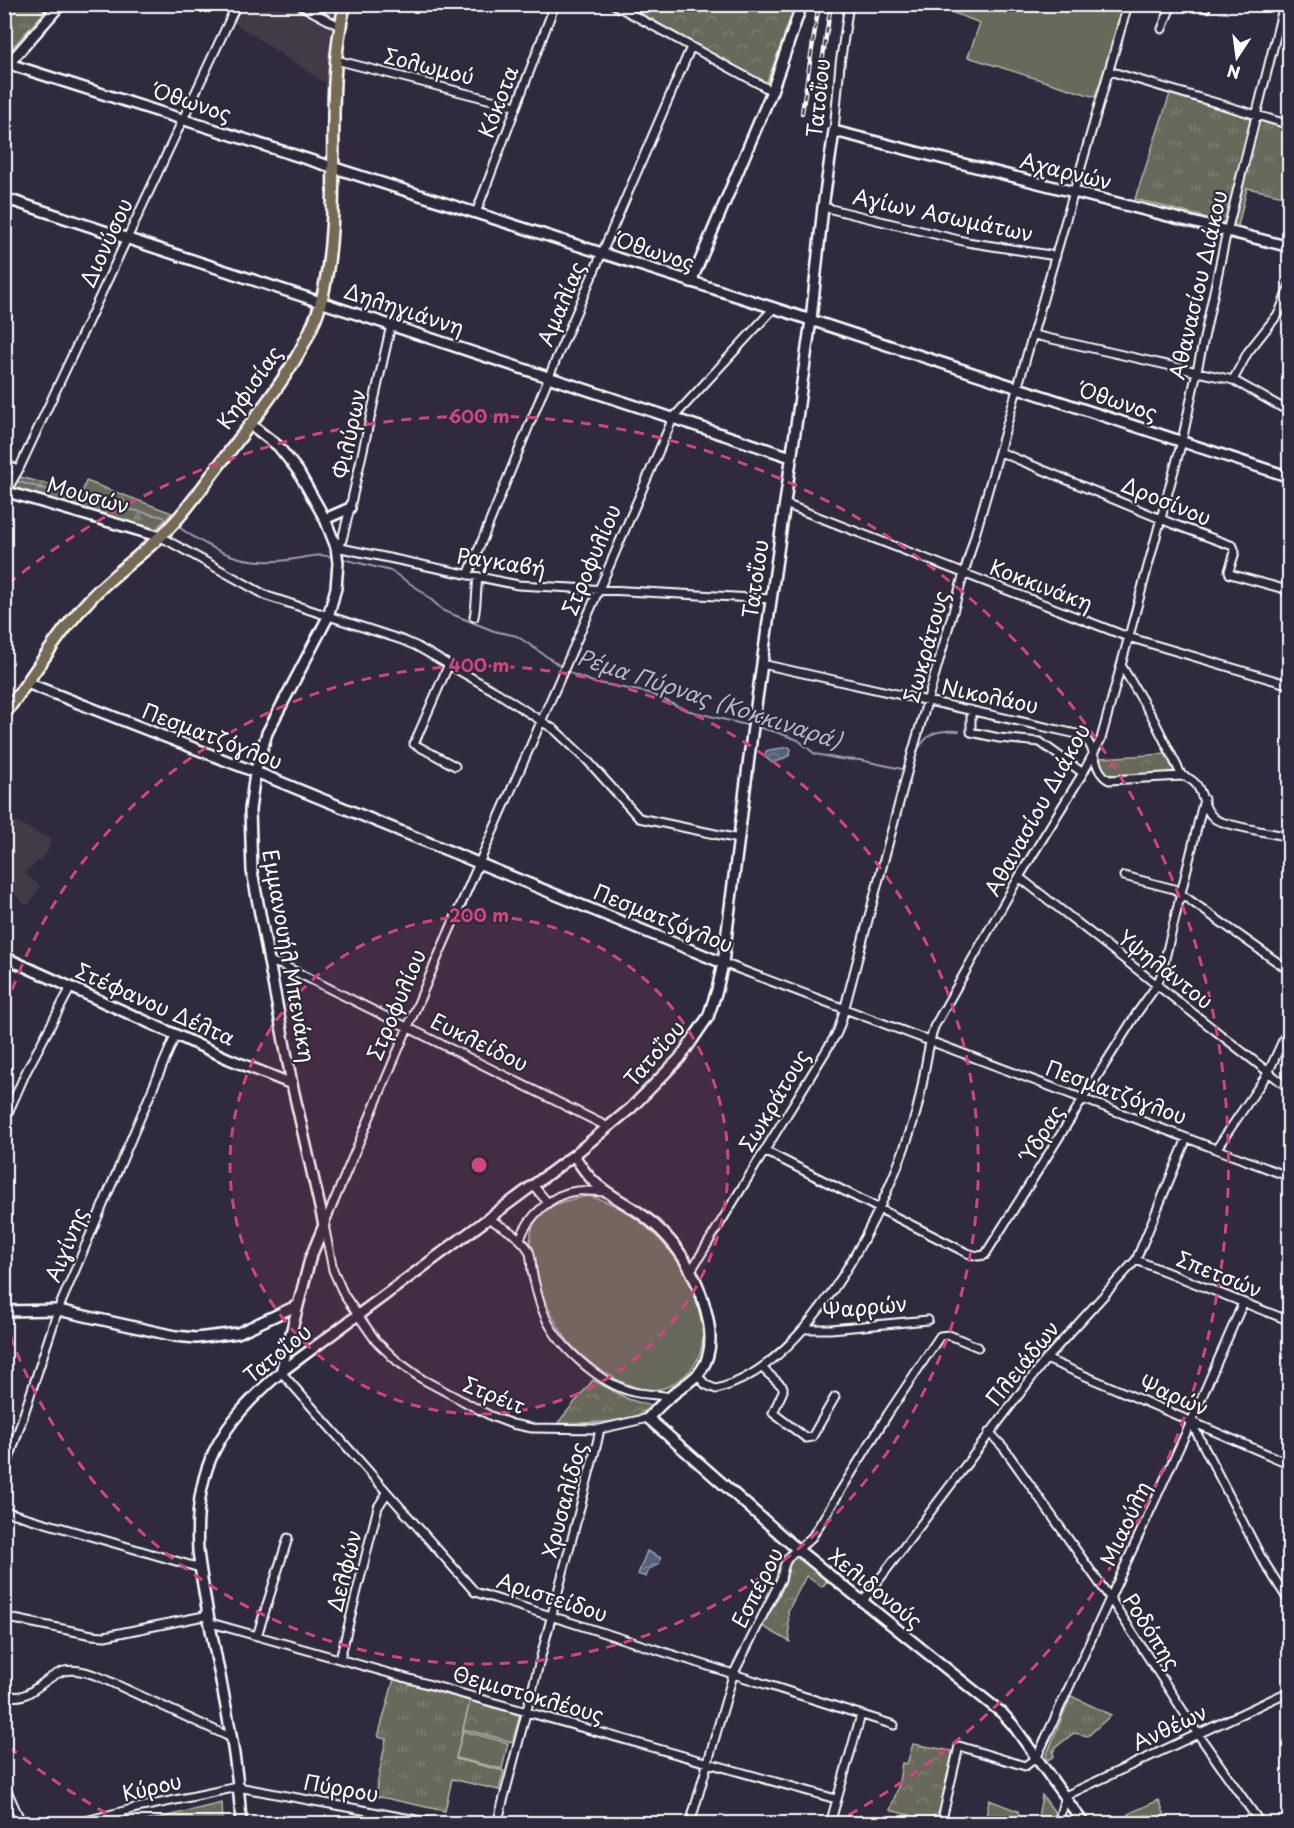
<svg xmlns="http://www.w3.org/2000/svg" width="1294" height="1828" font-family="'Playpen Sans',sans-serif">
  <defs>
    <pattern id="grass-tufts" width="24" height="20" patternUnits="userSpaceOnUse" patternTransform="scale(1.5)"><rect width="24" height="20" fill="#68695a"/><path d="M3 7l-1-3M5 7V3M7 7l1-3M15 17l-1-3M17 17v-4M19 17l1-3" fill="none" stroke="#7f8073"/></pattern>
    <pattern id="forest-firs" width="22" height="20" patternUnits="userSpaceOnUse" patternTransform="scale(1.5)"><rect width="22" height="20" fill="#68695a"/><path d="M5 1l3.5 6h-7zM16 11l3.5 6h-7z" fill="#7f8073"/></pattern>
    <pattern id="park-crowns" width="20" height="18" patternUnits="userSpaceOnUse" patternTransform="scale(1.5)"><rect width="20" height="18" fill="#68695a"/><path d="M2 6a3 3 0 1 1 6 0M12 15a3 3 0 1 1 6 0" fill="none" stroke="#7f8073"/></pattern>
    <pattern id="garden-dots" width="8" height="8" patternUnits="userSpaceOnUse" patternTransform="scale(1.5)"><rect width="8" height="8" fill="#68695a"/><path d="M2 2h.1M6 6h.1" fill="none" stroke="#7f8073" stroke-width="1.8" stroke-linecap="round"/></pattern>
    <pattern id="water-waves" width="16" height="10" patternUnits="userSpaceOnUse" patternTransform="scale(1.5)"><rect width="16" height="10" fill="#55617d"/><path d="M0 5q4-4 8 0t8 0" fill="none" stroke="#6e7990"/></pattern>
  </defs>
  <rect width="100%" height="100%" fill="#2f2a3d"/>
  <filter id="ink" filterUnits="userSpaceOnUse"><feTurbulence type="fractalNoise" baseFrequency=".0167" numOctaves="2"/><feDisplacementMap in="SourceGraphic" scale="12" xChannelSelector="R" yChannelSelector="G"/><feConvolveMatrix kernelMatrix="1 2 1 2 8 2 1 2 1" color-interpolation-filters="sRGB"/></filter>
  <g filter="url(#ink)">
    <path fill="#433a47" d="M241 5H349L328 85 233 22Z
      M5 816 52 840 46 854 24 873 40 886 29 905H25L5 883Z"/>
    <path fill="url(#grass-tufts)" stroke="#b4b4ac" stroke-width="1.5" d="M5 4 36 5 45 11 5 56Z
      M1170 94 1289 129V197L1247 188 1238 226 1135 199Z
      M394 1679 470 1701 456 1759 504 1771 499 1790 452 1779 445 1811 375 1796 386 1739 378 1737Z
      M1071 1696 1111 1715 1088 1736 1074 1733 1056 1747 1053 1752 1054 1756 1048 1760 1046 1756Z"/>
    <path fill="url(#forest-firs)" stroke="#b4b4ac" stroke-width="1.5" d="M4 473 82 493 86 481 172 513 154 531 5 487Z"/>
    <path fill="url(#park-crowns)" stroke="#b4b4ac" stroke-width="1.5" d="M626 5H797L766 84Z
      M1166 754 1174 772 1113 776 1104 771 1100 758Z
      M593 1380 628 1399 651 1406 635 1417 624 1421 557 1424Z
      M796 1555 828 1580 822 1587 806 1576 788 1611 790 1642 762 1626C769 1612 784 1591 787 1577 789 1567 787 1561 796 1555Z
      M470 1701 520 1714 513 1742 463 1729Z
      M913 1744 953 1751 937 1823 890 1810 898 1788 902 1763 907 1764Z
      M1042 1795 1056 1814 1054 1823H1037Z
      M989 1800 1018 1811 1021 1823H990L986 1817Z
      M1159 1800 1168 1823H1135L1128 1814Z"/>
    <path fill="url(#garden-dots)" stroke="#b4b4ac" stroke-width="1.5" d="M222 1803 223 1823H138Z"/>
    <path fill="#68695a" stroke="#b4b4ac" stroke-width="1.5" d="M933 5H1126L1095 97 968 57 980 23Z
      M589 1196C622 1204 648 1225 670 1251 680 1262 687 1276 692 1290 708 1329 711 1366 667 1387 638 1400 591 1366 572 1346 551 1323 517 1249 536 1220 548 1203 570 1199 589 1196Z
      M463 1731 508 1743 502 1769 456 1758Z"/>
    <path fill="url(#water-waves)" stroke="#99a0b1" stroke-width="1.5" d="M789 747 791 749 790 755 779 761 771 762 765 757 766 751 769 750Z
      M647 1551 661 1558 659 1564 649 1569 646 1577 638 1574Z"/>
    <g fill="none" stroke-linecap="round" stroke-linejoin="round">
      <path stroke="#99a0b1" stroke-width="2" d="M16 481C65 495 114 506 164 517
        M180 528C215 552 244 566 288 560 307 558 314 553 334 557
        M339 558 391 571 420 590 444 611 494 631 517 636 572 674 593 682 649 693 686 710 750 726
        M756 727 776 732 798 740 815 754 840 759 860 760 902 769 906 768
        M914 756C926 734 934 729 959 731"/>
      <defs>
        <path id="street" d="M45 4 55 11
          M298 4 341 27
          M613 4 772 91
          M1199 4 1206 8
          M1162 29 1172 4
          M336 60 515 106
          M1109 71 1290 125
          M834 131 840 64 849 4
          M823 207 967 242 1056 256
          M476 213 555 4
          M391 325 350 508 342 540 336 547 518 585 771 599
          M1034 335 1233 380 1290 412
          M1233 380 1248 352 1279 313 1290 285
          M1000 452 1173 524 1233 546 1235 552 1229 571 1230 574 1284 589 1290 594
          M4 462 18 471
          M4 495 18 471 237 4
          M785 504 1128 637 1290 685
          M161 537 267 596 402 640 416 646 498 693 555 730 587 760 639 818 739 839
          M468 575 557 357 691 47
          M474 617C477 603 476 591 478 578
          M762 664 1081 735C1098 746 1091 770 1109 780L1182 776C1207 782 1198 806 1215 819 1223 825 1276 834 1290 837
          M1121 665 1154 720 1182 776
          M448 666 414 744 455 766
          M971 710V732L999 738 1040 742 1083 773
          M1124 876 1174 889 1290 971
          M1019 877 1290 1089
          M268 961 284 966 608 1127
          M723 963 1290 1177
          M4 1122 26 1072 71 987
          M1217 1148 1268 1073 1290 1025
          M765 1151 967 1253 978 1256 985 1255 1137 1013 1157 985 1161 975 1204 799
          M533 1185 548 1203
          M488 1218C502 1227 519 1235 528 1249 532 1255 531 1264 532 1271 535 1285 538 1299 543 1311 555 1345 599 1383 633 1392 645 1395 658 1394 669 1397
          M520 1239C528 1217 552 1193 577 1191 586 1190 596 1192 606 1192
          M1136 1260 1290 1321
          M692 1269 837 1033 841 1022 912 754 1128 4
          M804 1329H831L928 1320
          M1046 1359 1290 1464
          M762 1368 783 1387V1391L773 1413 806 1438 812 1437 835 1397
          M281 1372 475 1592 894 1725
          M697 1375 706 1385 716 1389C812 1366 889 1204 915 1116 924 1087 925 1056 934 1027L1019 877 1083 773 1101 739 1182 441 1225 240 1284 4
          M648 1418 600 1429 532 1428 512 1424 491 1416 422 1379 397 1361 376 1341 344 1295 333 1270 324 1225 430 975 608 569 673 418 774 308
          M1191 1422 1261 1557 1290 1603
          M989 1432 1004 1448 1110 1598 1198 1734 1261 1824
          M4 1475 58 1310 176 1034
          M4 1511 200 1568
          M863 1601 1046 1359 1136 1260 1187 1138
          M4 1617 92 1635 105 1636 209 1615
          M211 1623 836 1799
          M257 1636 288 1538
          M340 1659 378 1507 387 1493
          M4 1693C27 1707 43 1676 64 1671 77 1668 91 1673 102 1678L232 1738
          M4 1784 22 1824
          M74 1824 132 1809 238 1787 438 1824
          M497 1824 597 1443 600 1429
          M690 1824 733 1675 781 1579C786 1550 794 1555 812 1537L888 1414 940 1336 949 1335 978 1347
          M830 1824 861 1715
          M941 1824 959 1746 1025 1766 1037 1757 1191 1422 1243 1303
          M1058 1824 1065 1796 1290 1691"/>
        <path id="secondary" d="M9 64 774 308 1290 477
          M4 69 61 4
          M4 198 791 457
          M691 282 772 91 802 4
          M250 424 278 446 298 471 325 519 336 547 338 563 336 588 328 617 267 733 255 773 250 810 252 871 292 1084 324 1225 310 1259 281 1372
          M4 491 161 537
          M325 519 350 508
          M27 683 263 775 723 963
          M4 957 229 1059 292 1084
          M574 1155C593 1187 604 1190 634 1209 672 1234 695 1267 706 1311 711 1330 713 1352 702 1369 695 1380 681 1387 671 1396 663 1402 655 1411 648 1418L797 1549 1002 1713 1013 1725 1084 1824
          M4 1311 58 1310 175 1336 196 1338 238 1333 296 1306
          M241 1824C237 1731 209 1642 198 1551 193 1467 220 1425 281 1372L574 1155 631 1108 680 1058 708 1017 717 990 723 963 752 734 811 320 823 207 834 131 1290 247"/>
        <path id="primary" d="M4 715C33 676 58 633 91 598 115 572 145 553 169 528 189 508 205 483 223 460 259 412 309 354 323 294 344 199 322 99 345 4"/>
      </defs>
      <use href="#street" stroke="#fff" stroke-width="11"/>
      <use href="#secondary" stroke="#fff" stroke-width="14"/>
      <use href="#primary" stroke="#fff" stroke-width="15"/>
      <use href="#street" stroke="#2f2a3d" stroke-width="7"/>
      <use href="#secondary" stroke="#2f2a3d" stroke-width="9"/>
      <use href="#primary" stroke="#756b55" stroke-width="10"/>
      <defs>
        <path id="rail" d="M818 89 831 4
          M802 113 819 4"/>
      </defs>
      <use href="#rail" stroke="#fff" stroke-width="4.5"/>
      <use href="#rail" stroke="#2f2a3d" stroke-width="2" stroke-dasharray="7" stroke-linecap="butt"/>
    </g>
  </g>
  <circle cx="479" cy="1165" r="249" fill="#ce467c" fill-opacity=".12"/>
  <g fill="none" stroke="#ce467c" stroke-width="3" stroke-dasharray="10 8">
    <circle cx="479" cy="1165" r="249"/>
    <path d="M6 1007A499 499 0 1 1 6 1323"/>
    <path d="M122 1822A748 748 0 0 1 8 1746M8 584A748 748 0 1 1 836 1822"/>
  </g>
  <g text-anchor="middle" stroke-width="4.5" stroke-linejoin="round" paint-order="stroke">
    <g font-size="21" fill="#fff" stroke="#2f2a3d">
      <text transform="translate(429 67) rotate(14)" y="7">Σολωμού</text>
      <text transform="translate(819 98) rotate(-84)" y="7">Τατοΐου</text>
      <text transform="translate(499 102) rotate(-69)" y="7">Κόκοτα</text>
      <text transform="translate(192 103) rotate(18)" y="7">Όθωνος</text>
      <text transform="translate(1066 172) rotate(14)" y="7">Αχαρνών</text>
      <text transform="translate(943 216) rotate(12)" y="7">Αγίων Ασωμάτων</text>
      <text transform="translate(107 243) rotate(-65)" y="7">Διονύσου</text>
      <text transform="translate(655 252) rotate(18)" y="7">Όθωνος</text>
      <text transform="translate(1199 285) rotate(-77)" y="7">Αθανασίου Διάκου</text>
      <text transform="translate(562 304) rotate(-67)" y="7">Αμαλίας</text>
      <text transform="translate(404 310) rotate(18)" y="7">Δηληγιάννη</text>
      <text transform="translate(250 388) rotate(-55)" y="7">Κηφισίας</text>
      <text transform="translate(1118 402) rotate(18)" y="7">Όθωνος</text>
      <text transform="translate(350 434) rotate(-78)" y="7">Φιλύρων</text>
      <text transform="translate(88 496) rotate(16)" y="7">Μουσών</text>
      <text transform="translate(1166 502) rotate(22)" y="7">Δροσίνου</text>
      <text transform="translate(592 560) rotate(-67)" y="7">Στροφυλίου</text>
      <text transform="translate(501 563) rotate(9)" y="7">Ραγκαβή</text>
      <text transform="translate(756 579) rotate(-82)" y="7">Τατοΐου</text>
      <text transform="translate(1041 586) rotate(21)" y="7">Κοκκινάκη</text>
      <text transform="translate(927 647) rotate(-74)" y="7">Σωκράτους</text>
      <text transform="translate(990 697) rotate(12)" y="7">Νικολάου</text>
      <text transform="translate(212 737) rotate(21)" y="7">Πεσματζόγλου</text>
      <text transform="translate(1038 810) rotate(-61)" y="7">Αθανασίου Διάκου</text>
      <text transform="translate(663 919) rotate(22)" y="7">Πεσματζόγλου</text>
      <text transform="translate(288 956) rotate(80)" y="7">Εμμανουήλ Μπενάκη</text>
      <text transform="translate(1165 970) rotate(38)" y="7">Υψηλάντου</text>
      <text transform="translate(155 1005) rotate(24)" y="7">Στέφανου Δέλτα</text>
      <text transform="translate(397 1005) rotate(-67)" y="7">Στροφυλίου</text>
      <text transform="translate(479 1043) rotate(26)" y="7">Ευκλείδου</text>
      <text transform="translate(655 1054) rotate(-49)" y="7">Τατοΐου</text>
      <text transform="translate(1116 1093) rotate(20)" y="7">Πεσματζόγλου</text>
      <text transform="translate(775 1101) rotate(-59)" y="7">Σωκράτους</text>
      <text transform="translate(1043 1133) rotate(-58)" y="7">Ύδρας</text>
      <text transform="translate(67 1245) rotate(-68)" y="7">Αιγίνης</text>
      <text transform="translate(1219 1275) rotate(22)" y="7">Σπετσών</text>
      <text transform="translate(865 1308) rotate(-5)" y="7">Ψαρρών</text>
      <text transform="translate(278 1354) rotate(-39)" y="7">Τατοΐου</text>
      <text transform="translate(1023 1364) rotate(-51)" y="7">Πλειάδων</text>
      <text transform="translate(494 1396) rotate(22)" y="7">Στρέιτ</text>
      <text transform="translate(1174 1396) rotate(23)" y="7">Ψαρών</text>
      <text transform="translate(565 1500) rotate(-75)" y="7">Χρυσαλίδος</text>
      <text transform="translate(1126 1524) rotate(-65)" y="7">Μιαούλη</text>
      <text transform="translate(345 1571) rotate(-76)" y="7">Δελφών</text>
      <text transform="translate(758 1588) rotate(-63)" y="7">Εσπέρου</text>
      <text transform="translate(875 1589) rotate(39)" y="7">Χελιδονούς</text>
      <text transform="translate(552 1598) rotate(18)" y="7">Αριστείδου</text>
      <text transform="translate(1151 1632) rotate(57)" y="7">Ροδόπης</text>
      <text transform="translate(528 1695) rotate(16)" y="7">Θεμιστοκλέους</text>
      <text transform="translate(1170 1728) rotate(-25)" y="7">Ανθέων</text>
      <text transform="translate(152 1788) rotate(-13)" y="7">Κύρου</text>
      <text transform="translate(341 1789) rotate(10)" y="7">Πύρρου</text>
    </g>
    <g font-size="22" font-style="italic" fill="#b2b8c4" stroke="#2f2a3d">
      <text transform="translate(709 699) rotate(18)" y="8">Ρέμα Πύρνας (Κοκκιναρά)</text>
    </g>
  </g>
  <circle cx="479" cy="1165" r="9" fill="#ce467c" stroke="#2f2a3d" stroke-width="3"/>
  <g font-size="18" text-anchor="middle" font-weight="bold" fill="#ce467c" stroke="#2f2a3d" stroke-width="4.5" stroke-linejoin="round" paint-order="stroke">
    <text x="479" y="423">600 m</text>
    <text x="479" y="672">400 m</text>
    <text x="479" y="922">200 m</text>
  </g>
  <rect width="1294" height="1828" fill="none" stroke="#2f2a3d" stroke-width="24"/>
  <rect x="12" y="12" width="1270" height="1804" fill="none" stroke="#fff" stroke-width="2" filter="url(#ink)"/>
  <g transform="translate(1237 57) rotate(193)" stroke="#2f2a3d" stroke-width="4.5" paint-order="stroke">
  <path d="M0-4.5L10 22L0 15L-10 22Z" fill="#ffffff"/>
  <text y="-9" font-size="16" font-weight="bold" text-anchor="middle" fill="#ffffff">N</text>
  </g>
</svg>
